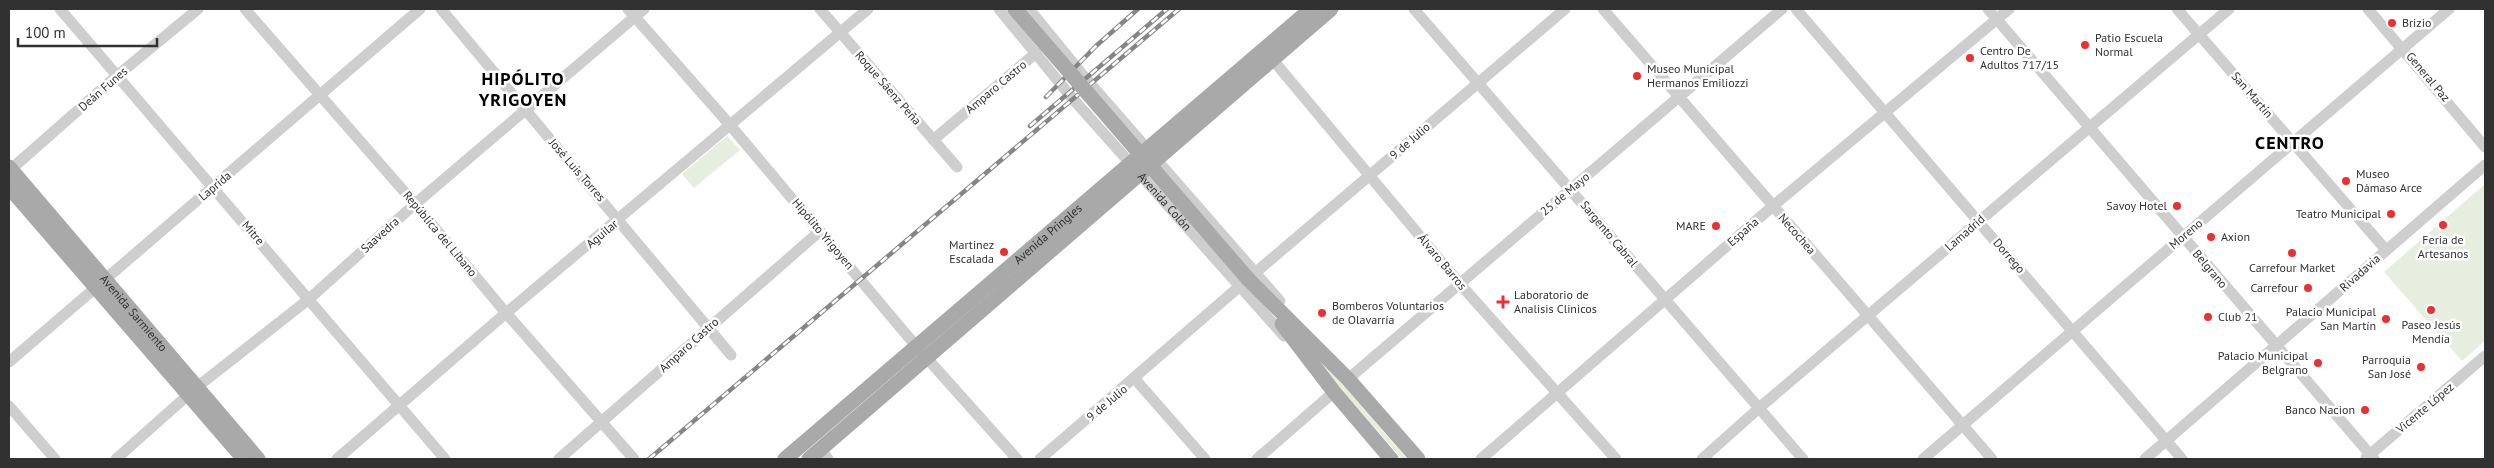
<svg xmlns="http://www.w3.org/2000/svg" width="2494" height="468" font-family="'PT Sans',sans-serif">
  <rect width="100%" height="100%" fill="#fff"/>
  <path fill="#e6eedf" d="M727 136 740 150 694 188 682 174Z
    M2485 184V341L2462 361 2384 272Z
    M1313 350 1407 459H1402L1310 353Z"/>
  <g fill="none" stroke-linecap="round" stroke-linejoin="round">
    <g stroke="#cecece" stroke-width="11">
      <path d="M60 9 445 459"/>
      <path d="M245 9 415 204 506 313 634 459"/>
      <path d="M441 9 731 355"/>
      <path d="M628 9 730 125 916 346 1017 459"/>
      <path d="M820 9 957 167"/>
      <path id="s1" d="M999 9 1073 99 1284 336"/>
      <path d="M1029 9 1082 74 1280 301"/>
      <path d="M1414 9 1803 459"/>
      <path d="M1603 9 1992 459"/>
      <path d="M1796 9 2182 459"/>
      <path d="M1988 9 2374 459"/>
      <path d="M2177 9 2386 250"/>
      <path d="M2368 9 2485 147"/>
      <path d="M1273 60 1460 284 1616 459"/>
      <path d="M933 140 1036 53"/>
      <path d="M9 171 118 75 198 9"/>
      <path d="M1255 273 1565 9"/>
      <path d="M9 362 420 9"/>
      <path d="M1343 374 1348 379 1782 9"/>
      <path d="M1135 379 1205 459"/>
      <path d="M9 406 55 459"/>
      <path d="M820 449 828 459"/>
      <path d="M2366 458 2485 356"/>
      <path d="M116 459 197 387 309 299 415 204 644 9"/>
      <path d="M337 459 506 313 868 9"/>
      <path d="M559 459 820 231"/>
      <path d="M1040 459 1240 286"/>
      <path d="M1257 459 1334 392 1330 387"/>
      <path d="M1481 459 1773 206 2009 9"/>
      <path d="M1702 459 1759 408 2229 9"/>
      <path d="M1923 459 2449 9"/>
      <path d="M2145 459 2485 165"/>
    </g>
    <g stroke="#a9a9a9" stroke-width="15">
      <path id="s2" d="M9 167 258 459"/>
      <path d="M9 187 244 459"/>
      <path d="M1248 279 1348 379 1418 459"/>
      <path d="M1282 324 1334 392 1391 459"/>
      <path id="s3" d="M785 459 1311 9"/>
      <path d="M809 459 1331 9"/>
    </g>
    <defs>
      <path id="rail" d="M1046 97 1096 46 1138 9
        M1030 126 1167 9
        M649 459 1179 9"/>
    </defs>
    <use href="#rail" stroke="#868686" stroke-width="4.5"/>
    <use href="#rail" stroke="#fff" stroke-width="2.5" stroke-dasharray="8" stroke-linecap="butt"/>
    <path stroke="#a9a9a9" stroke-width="15" d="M1015 9 1248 279"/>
  </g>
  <g fill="#eb3032" stroke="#fff" stroke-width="2">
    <circle cx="2392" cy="23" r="5"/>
    <circle cx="2085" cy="45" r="5"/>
    <circle cx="1970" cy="58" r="5"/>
    <circle cx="1637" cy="76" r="5"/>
    <circle cx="2346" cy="181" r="5"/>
    <circle cx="2177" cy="206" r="5"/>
    <circle cx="2391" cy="214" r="5"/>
    <circle cx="2443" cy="225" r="5"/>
    <circle cx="1716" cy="226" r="5"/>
    <circle cx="2211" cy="237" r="5"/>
    <circle cx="1004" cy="252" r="5"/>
    <circle cx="2292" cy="253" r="5"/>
    <circle cx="2308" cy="288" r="5"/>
    <path d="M1500.5 294.5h5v5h5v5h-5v5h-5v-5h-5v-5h5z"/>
    <circle cx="2431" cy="310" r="5"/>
    <circle cx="1322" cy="313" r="5"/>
    <circle cx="2208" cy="317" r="5"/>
    <circle cx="2386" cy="319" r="5"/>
    <circle cx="2318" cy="363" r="5"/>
    <circle cx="2421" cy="367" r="5"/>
    <circle cx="2365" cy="410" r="5"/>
  </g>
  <g text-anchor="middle" stroke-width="5" stroke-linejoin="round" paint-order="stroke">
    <g font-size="12" fill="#313131" stroke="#fff" text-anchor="start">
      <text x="2402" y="27">Brizio</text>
      <text x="2095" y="42">Patio Escuela<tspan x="2095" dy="14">Normal</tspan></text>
      <text x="1980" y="55">Centro De<tspan x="1980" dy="14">Adultos 717/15</tspan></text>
      <text x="1647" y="73">Museo Municipal<tspan x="1647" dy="14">Hermanos Emiliozzi</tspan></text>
      <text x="2356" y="178">Museo<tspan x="2356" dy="14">Dámaso Arce</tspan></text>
      <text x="2167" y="210" text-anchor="end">Savoy Hotel</text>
      <text x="2381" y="218" text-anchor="end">Teatro Municipal</text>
      <text x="1706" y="230" text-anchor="end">MARE</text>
      <text x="2221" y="241">Axion</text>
      <text x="2443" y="244" text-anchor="middle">Feria de<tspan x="2443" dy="14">Artesanos</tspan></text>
      <text x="994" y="249" text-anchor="end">Martinez<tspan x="994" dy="14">Escalada</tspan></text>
      <text x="2292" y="272" text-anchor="middle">Carrefour Market</text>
      <text x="2298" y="292" text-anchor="end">Carrefour</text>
      <text x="1514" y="299">Laboratorio de<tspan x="1514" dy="14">Analisis Clinicos</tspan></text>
      <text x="1332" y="310">Bomberos Voluntarios<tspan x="1332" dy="14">de Olavarría</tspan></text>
      <text x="2376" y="316" text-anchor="end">Palacio Municipal<tspan x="2376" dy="14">San Martín</tspan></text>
      <text x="2218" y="321">Club 21</text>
      <text x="2431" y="329" text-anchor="middle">Paseo Jesús<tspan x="2431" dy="14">Mendía</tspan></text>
      <text x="2308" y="360" text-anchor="end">Palacio Municipal<tspan x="2308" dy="14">Belgrano</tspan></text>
      <text x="2411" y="364" text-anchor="end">Parroquia<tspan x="2411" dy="14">San José</tspan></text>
      <text x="2355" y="414" text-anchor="end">Banco Nacion</text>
    </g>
    <g font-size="12" fill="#313131" stroke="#fff">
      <text transform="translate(2428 77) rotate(50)" y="4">General Paz</text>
      <text transform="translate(996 87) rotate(-40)" y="4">Amparo Castro</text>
      <text transform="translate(888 88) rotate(49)" y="4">Roque Sáenz Peña</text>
      <text transform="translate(103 89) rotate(-41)" y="4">Deán Funes</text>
      <text transform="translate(2252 95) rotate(49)" y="4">San Martín</text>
      <text transform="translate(1410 141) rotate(-41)" y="4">9 de Julio</text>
      <text transform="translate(577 170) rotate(49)" y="4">José Luis Torres</text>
      <text transform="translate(215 186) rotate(-40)" y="4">Laprida</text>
      <text transform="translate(1565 194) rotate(-40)" y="4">25 de Mayo</text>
      <text dy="4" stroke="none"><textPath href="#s1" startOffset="254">Avenida Colón</textPath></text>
      <text transform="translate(1743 232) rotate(-41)" y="4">España</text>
      <text transform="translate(253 233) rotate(50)" y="4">Mitre</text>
      <text dy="4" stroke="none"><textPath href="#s3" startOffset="346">Avenida Pringles</textPath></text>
      <text transform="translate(1965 233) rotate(-41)" y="4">Lamadrid</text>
      <text transform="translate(440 234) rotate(50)" y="4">República del Líbano</text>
      <text transform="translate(602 234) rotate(-40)" y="4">Aguilar</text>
      <text transform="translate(823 234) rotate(50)" y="4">Hipólito Yrigoyen</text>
      <text transform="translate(1609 234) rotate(50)" y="4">Sargento Cabral</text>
      <text transform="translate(1797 234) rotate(49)" y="4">Necochea</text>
      <text transform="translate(2186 234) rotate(-40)" y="4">Moreno</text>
      <text transform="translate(380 235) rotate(-42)" y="4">Saavedra</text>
      <text transform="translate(2009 256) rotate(49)" y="4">Dorrego</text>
      <text transform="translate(1442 262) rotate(50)" y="4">Álvaro Barros</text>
      <text transform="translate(2210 269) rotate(50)" y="4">Belgrano</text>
      <text transform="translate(2360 273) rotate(-42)" y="4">Rivadavia</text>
      <text dy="4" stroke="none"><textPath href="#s2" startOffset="192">Avenida Sarmiento</textPath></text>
      <text transform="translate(689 345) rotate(-42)" y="4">Amparo Castro</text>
      <text transform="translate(1107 403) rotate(-40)" y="4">9 de Julio</text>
      <text transform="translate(2425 408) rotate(-40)" y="4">Vicente López</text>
    </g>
    <g font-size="18" font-weight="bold" letter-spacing="1" fill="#000" stroke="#fff">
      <text x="523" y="85">HIPÓLITO<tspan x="523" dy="21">YRIGOYEN</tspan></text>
      <text x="2290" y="149">CENTRO</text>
    </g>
  </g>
  <rect width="2494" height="468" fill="none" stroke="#313131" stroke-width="20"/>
  <path d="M18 38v8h139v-8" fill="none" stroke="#313131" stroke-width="2.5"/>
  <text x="25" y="38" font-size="15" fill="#313131" stroke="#ffffff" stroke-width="4" paint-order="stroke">100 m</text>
</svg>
